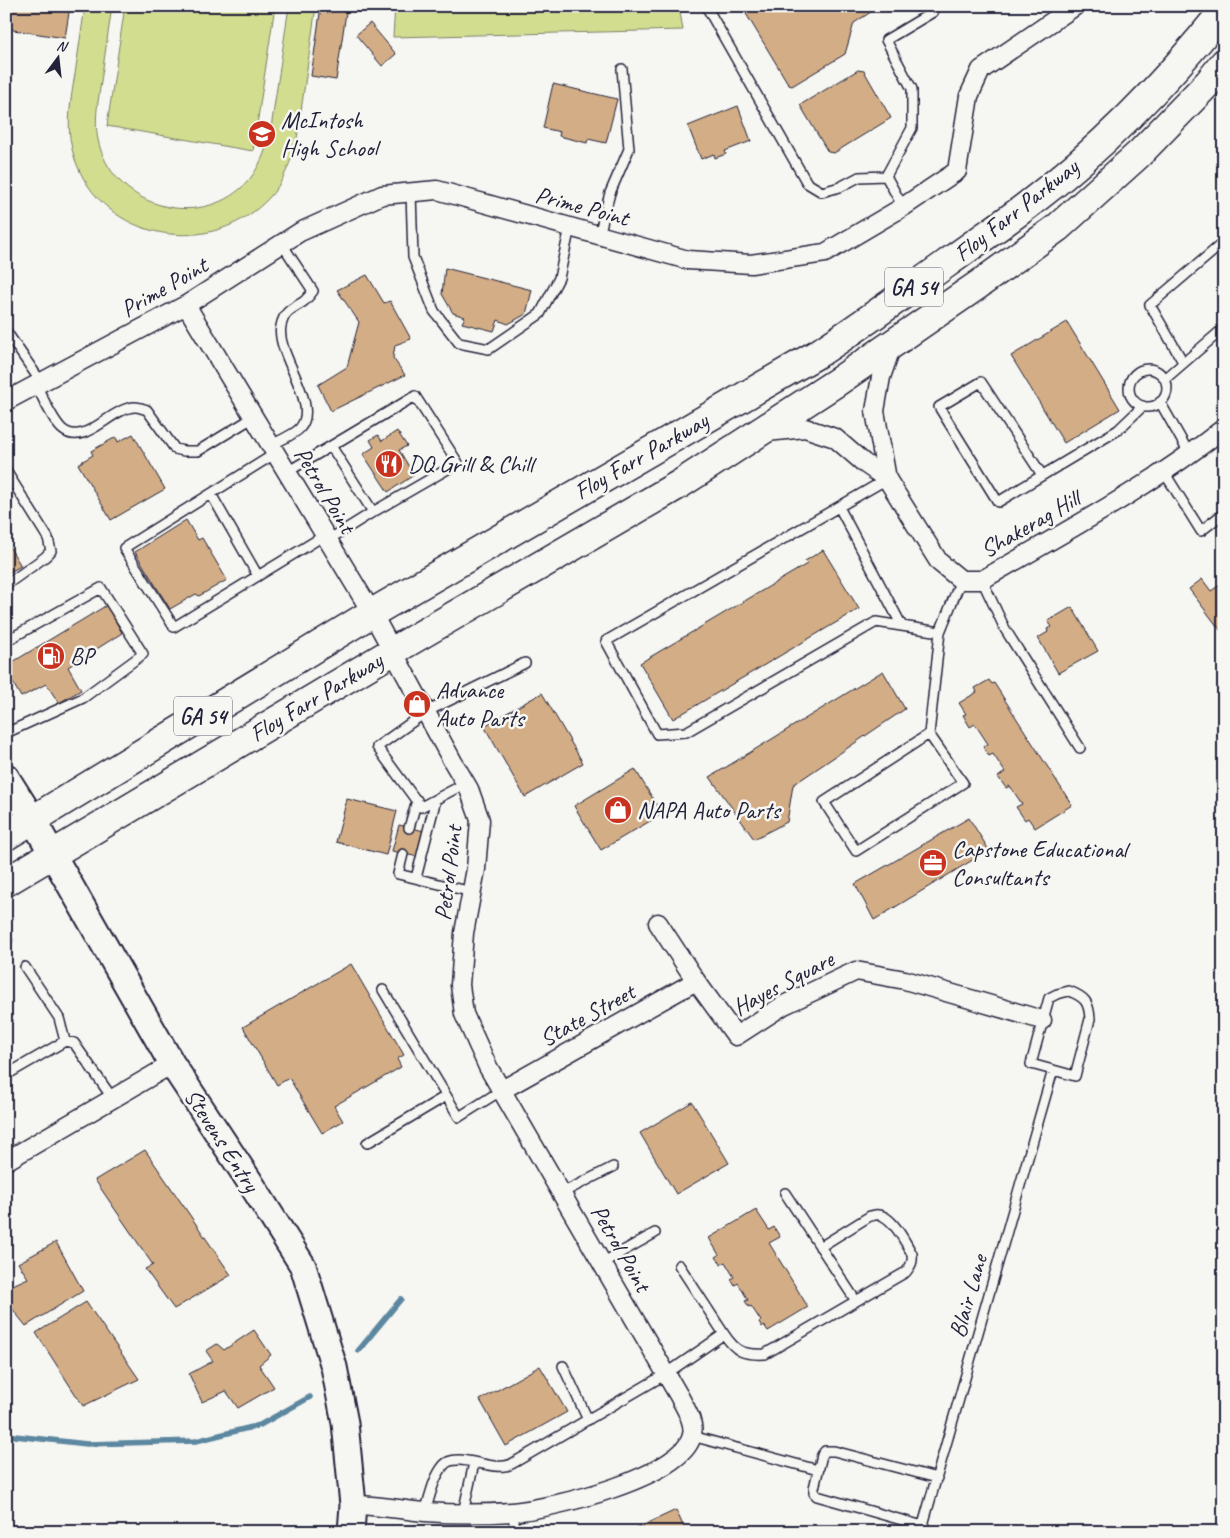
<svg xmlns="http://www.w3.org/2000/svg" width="1230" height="1538" font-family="Caveat,sans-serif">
  <rect width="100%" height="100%" fill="#f6f6f2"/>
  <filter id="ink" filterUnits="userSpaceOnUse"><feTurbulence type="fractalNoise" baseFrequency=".02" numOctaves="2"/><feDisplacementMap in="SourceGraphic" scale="10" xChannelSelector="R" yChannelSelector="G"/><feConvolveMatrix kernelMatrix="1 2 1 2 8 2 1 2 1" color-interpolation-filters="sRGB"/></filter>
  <g filter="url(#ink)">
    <path fill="#d3dd90" stroke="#7a8066" d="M85 6H112L97 109C96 121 96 133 99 144 116 209 204 232 249 180 260 166 265 152 270 135L289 6H316L297 139C291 161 284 183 267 200 205 263 93 237 72 149 66 124 71 98 75 74 78 51 82 29 85 6Z
      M125 6H275L253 151 107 126Z
      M395 6H679L683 30 393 37Z"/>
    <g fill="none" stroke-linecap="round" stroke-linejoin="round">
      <path stroke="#5c87a0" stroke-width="5.5" d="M358 1351 401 1299
        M6 1435 87 1444 196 1441 260 1425 310 1397
        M1216 1532 1224 1522"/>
    </g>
    <path fill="#d3ad85" stroke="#22223b" d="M11 6H70L65 38 7 29Z
      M321 6H347L336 80 311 76Z
      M880 6 854 23 845 54 792 86 789 85 742 7Z
      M370 23 396 54 382 66 356 35Z
      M858 70 864 71 891 118 834 153 828 152 800 105Z
      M553 84 617 99 606 143 588 139 587 143 559 136 560 132 543 128Z
      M738 106 751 141 725 151 726 154 715 158 714 154 701 159 688 126Z
      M445 268 532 290 526 314 508 324 498 320 494 331 462 323 465 317 453 313 442 294Z
      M367 275 384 303 390 301 411 339 395 345 393 358 405 375 331 411 318 385 347 367 359 322 337 290Z
      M1067 322 1120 409 1064 443 1011 356Z
      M397 431 407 446 399 450 414 475 388 492 363 454 374 447 370 440 378 435 382 441Z
      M133 434 165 489 111 520 78 464 93 455 91 451 116 437 118 442Z
      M186 520 198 540 202 538 227 580 199 596 196 594 170 609 135 552Z
      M6 541 21 566 6 574Z
      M823 550 859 609 673 719 640 663 807 564 805 561Z
      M1202 579 1211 591 1224 582V635L1189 589Z
      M107 605 122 633 68 667 81 690 59 703 46 684 21 697 6 671V666Z
      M1072 607 1098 651 1058 673 1038 638 1048 632 1047 629 1052 627 1048 621Z
      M883 671 905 709 793 785 787 822 754 839 710 777Z
      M989 680 992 684 994 683 1072 805 1035 828 1028 818 1025 820 1016 807 1022 804 1010 786 1006 788 998 777 1005 772 993 754 989 756 983 747 988 744 975 724 970 727 963 715 966 714 959 703 977 692 975 688Z
      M542 693 583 763 525 797 484 726Z
      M635 769 662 814 601 850 574 806Z
      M347 799 397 811 386 855 336 842Z
      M969 818 989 850 874 920 855 884Z
      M399 825 424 831 418 857 392 851Z
      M13 939 6 968V943Z
      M351 964 404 1055 397 1059 401 1067 334 1106 343 1121 322 1133 289 1078 277 1085 243 1027Z
      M692 1102 729 1163 676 1194 640 1133Z
      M145 1150 231 1275 174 1309 145 1269 153 1265 95 1180Z
      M756 1210 769 1230 774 1227 780 1237 769 1243 808 1307 768 1331 764 1325 762 1327 759 1322 761 1321 751 1306 749 1307 745 1301 748 1300 738 1283 735 1285 731 1279 734 1277 725 1262 721 1264 716 1257 719 1255 709 1238Z
      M56 1242 83 1291 26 1326 6 1301V1288L28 1278 18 1263Z
      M86 1302 139 1379 83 1406 36 1333Z
      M254 1330 271 1355 259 1365 274 1387 238 1408 226 1391 202 1402 189 1374 213 1361 206 1351 217 1344 224 1350Z
      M540 1366 567 1412 506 1446 480 1400Z
      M676 1510 686 1532H629Z"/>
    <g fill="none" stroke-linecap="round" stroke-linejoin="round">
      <defs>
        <path id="lane" d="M706 6 807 183 822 192 840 187 859 177 886 176 903 207
          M886 176 912 128V89L886 40 933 12
          M411 192 413 257 434 311 459 343 489 349 540 314 559 278 570 227
          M599 235 610 193 629 149 622 69
          M6 331 41 382
          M1183 362 1150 305 1224 242
          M1129 388a19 19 0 1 1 38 0a19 19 0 1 1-38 0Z
          M1165 379 1224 328
          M36 385C42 396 53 421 62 429 84 449 112 406 136 407 139 407 144 409 147 410L175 449 184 451H198L254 417
          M1160 402 1190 455
          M271 445C279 441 295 434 300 428 321 404 275 354 281 326 284 311 292 309 303 302 307 299 310 295 313 291L282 244
          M331 446 415 396 458 463 373 512
          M276 453 124 548 174 627 325 535
          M6 471 48 538 51 551 45 557 6 585
          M287 472 331 446 373 512 328 540
          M1164 472 1201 531 1224 513
          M1042 475 981 382 939 407 998 502 1118 430 1143 406
          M887 479 606 641 657 734 686 732 876 622 940 632 961 580
          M211 494 258 576
          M839 507 902 626
          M982 580 1005 629 1080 748
          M6 641 101 588 143 654 83 698 6 733
          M929 734 963 783 856 851 824 802 929 734 940 632
          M466 783 421 807 377 747 426 712 525 663
          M409 828 417 800
          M403 854 398 874 472 892
          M416 878 436 799
          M25 967 59 1018 65 1041
          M383 990 459 1117 502 1090
          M1069 991C1085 997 1089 1002 1090 1019L1075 1076 1031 1064 1049 998 1057 994Z
          M6 1075 65 1041 74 1043 113 1099
          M367 1143 446 1096
          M562 1193 613 1167
          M820 1247 870 1216C873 1216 876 1214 878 1215 892 1215 906 1243 912 1254 913 1262 911 1266 906 1272L856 1301
          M602 1263 655 1233
          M724 1334C736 1352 743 1355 765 1354L856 1301 785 1193
          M563 1366 588 1420
          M692 1436 818 1470
          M425 1512C430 1497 433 1478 444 1465 455 1452 488 1469 504 1466 508 1466 512 1464 515 1462L666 1374 724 1334 679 1265
          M514 1512V1532
          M463 1513 474 1463
          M923 1526 817 1496 814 1493V1488L822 1455 825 1451H834L937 1478
          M921 1532 1053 1070"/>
        <path id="street" d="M186 305 372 613 453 762 469 789 480 820 476 869 464 933 460 985 464 1014 488 1067 679 1396C685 1408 695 1422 692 1435 684 1477 550 1509 512 1512 484 1514 454 1514 425 1512 401 1510 377 1505 353 1505
          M892 345 881 377 875 411 887 479 939 562 961 580H982C1064 532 1150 487 1224 428
          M6 401 186 305 300 232 382 195 437 190 688 260 751 264 825 253 903 207 957 171 969 96 981 70 1075 6
          M767 432 805 428 835 438 864 463 887 479
          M658 923 696 981 736 1036 784 1005 856 971 905 980 1042 1020
          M502 1090 696 981
          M6 1161 172 1064"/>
        <path id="secondary" d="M6 777 33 820 172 1064 248 1179 303 1266 334 1367 345 1423 353 1505 351 1532"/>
        <path id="primary" d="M6 836 372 613 819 353C862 325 904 294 946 264 973 244 1002 225 1029 204 1100 150 1168 80 1224 10
          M6 882 393 651 680 484 837 382 978 285 1057 228 1139 154 1209 82 1224 63"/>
      </defs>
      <use href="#lane" stroke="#22223b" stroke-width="12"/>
      <use href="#street" stroke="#22223b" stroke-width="21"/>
      <use href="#secondary" stroke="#22223b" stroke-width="29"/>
      <use href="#primary" stroke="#22223b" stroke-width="31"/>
      <use href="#lane" stroke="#f6f6f2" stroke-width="9"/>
      <use href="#street" stroke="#f6f6f2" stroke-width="18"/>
      <use href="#secondary" stroke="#f6f6f2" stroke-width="25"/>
      <use href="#primary" stroke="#f6f6f2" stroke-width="28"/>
    </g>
  </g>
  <defs>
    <symbol id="school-disc" viewBox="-11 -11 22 22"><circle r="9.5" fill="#c8321e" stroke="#f6f6f2"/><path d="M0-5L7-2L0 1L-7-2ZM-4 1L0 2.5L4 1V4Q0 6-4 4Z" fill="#fff"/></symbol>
    <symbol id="restaurant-disc" viewBox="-11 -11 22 22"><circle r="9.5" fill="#c8321e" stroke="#f6f6f2"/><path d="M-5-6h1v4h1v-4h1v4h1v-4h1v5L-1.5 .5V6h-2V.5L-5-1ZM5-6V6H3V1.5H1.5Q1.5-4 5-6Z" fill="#fff"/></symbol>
    <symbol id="fuel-disc" viewBox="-11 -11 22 22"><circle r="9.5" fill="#c8321e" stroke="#f6f6f2"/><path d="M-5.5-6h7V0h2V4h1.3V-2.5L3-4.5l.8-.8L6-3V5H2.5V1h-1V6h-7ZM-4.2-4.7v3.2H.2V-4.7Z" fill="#fff"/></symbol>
    <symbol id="shop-disc" viewBox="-11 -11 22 22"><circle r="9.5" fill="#c8321e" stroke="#f6f6f2"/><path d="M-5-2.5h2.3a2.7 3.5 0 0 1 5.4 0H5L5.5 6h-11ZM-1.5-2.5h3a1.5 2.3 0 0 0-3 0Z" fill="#fff"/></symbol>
    <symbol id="office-disc" viewBox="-11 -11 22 22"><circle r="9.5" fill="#c8321e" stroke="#f6f6f2"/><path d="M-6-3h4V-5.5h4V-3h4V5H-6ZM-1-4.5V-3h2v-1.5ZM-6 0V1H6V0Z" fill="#fff"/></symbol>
  </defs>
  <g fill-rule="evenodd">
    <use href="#school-disc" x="246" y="118" width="32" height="32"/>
    <use href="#restaurant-disc" x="373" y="448" width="32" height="32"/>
    <use href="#fuel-disc" x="35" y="640" width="32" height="32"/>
    <use href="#shop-disc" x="401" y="688" width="32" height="32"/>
    <use href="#shop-disc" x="602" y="794" width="32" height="32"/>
    <use href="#office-disc" x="917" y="847" width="32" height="32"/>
  </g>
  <g text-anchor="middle" stroke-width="5" stroke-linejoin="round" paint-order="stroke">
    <g fill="#f6f6f2" stroke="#626272" stroke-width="1">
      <rect x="885" y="267.5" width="58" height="39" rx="4"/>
      <rect x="174" y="696.5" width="58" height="39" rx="4"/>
    </g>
    <g font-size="22" font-weight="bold" fill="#22223b">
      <text x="914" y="295">GA 54</text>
      <text x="203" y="724">GA 54</text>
    </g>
    <g font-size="24" fill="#22223b" stroke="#f6f6f2" text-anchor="start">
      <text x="281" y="128">McIntosh<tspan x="281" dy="28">High School</tspan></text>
      <text x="408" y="472">DQ Grill &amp; Chill</text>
      <text x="70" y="664">BP</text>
      <text x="436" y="698">Advance<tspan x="436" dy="28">Auto Parts</tspan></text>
      <text x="637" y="818">NAPA Auto Parts</text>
      <text x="952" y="857">Capstone Educational<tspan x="952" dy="28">Consultants</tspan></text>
    </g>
    <g font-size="24" fill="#22223b" stroke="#f6f6f2">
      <text transform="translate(582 206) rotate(15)" y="8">Prime Point</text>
      <text transform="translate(1016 210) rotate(-38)" y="8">Floy Farr Parkway</text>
      <text transform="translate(164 287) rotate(-30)" y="8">Prime Point</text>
      <text transform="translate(641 456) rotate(-30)" y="8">Floy Farr Parkway</text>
      <text transform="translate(325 490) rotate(59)" y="8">Petrol Point</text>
      <text transform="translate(1030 524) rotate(-30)" y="8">Shakerag Hill</text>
      <text transform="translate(316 697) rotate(-31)" y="8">Floy Farr Parkway</text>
      <text transform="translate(448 873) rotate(-83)" y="8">Petrol Point</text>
      <text transform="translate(783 983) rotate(-28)" y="8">Hayes Square</text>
      <text transform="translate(587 1015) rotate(-29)" y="8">State Street</text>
      <text transform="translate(222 1140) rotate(57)" y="8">Stevens Entry</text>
      <text transform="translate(621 1248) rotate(60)" y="8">Petrol Point</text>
      <text transform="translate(968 1296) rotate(-74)" y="8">Blair Lane</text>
    </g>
  </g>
  <rect width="1230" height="1538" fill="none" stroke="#f6f6f2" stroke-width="25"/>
  <rect x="12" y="12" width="1205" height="1513" fill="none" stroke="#22223b" stroke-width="2" filter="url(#ink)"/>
  <g transform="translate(58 58) rotate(15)" stroke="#f6f6f2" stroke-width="4" paint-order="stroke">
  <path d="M0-4L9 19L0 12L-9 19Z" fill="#22223b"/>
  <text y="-8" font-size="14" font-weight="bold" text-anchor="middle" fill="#22223b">N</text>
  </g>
</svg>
